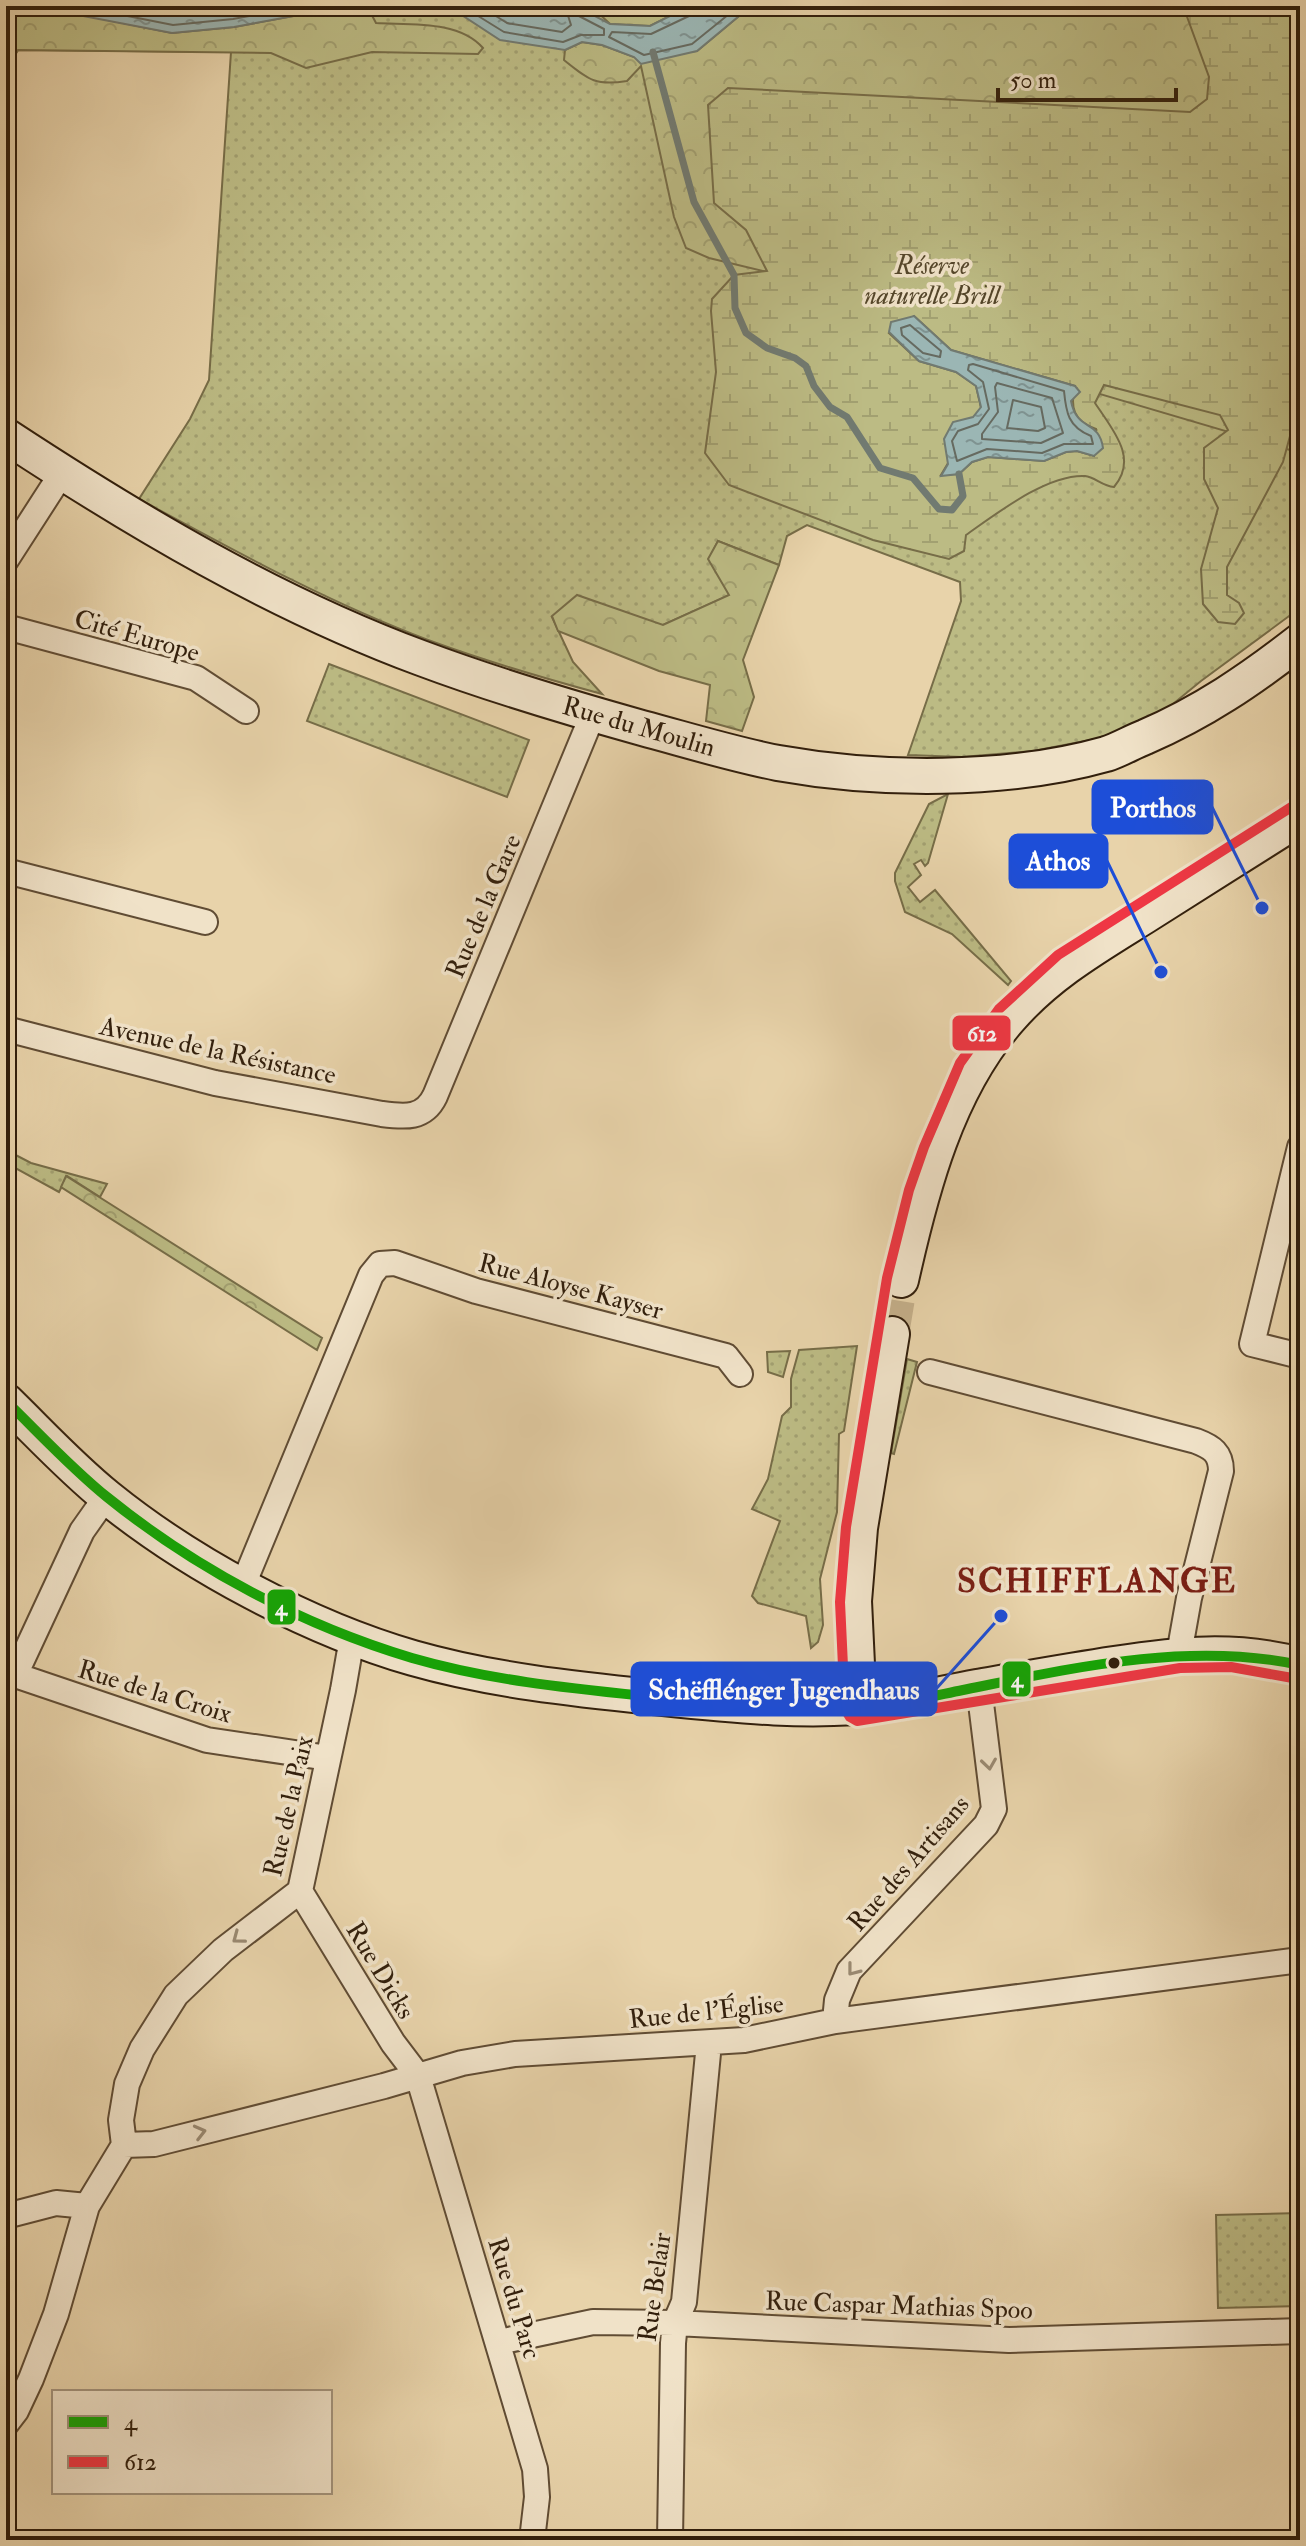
<svg xmlns="http://www.w3.org/2000/svg" width="1306" height="2546" font-family="'IM FELL Double Pica',serif">
  <defs>
    <pattern id="green-dots" width="8" height="8" patternUnits="userSpaceOnUse" patternTransform="scale(2)"><rect width="8" height="8" fill="#bcbb84"/><path d="M2 2h.1M6 6h.1" fill="none" stroke="#a2a071" stroke-width="1.8" stroke-linecap="round"/></pattern>
    <pattern id="forest-crowns" width="20" height="18" patternUnits="userSpaceOnUse" patternTransform="scale(2)"><rect width="20" height="18" fill="#bcbb84"/><path d="M2 6a3 3 0 1 1 6 0M12 15a3 3 0 1 1 6 0" fill="none" stroke="#a2a071"/></pattern>
    <pattern id="wetland-marsh" width="20" height="14" patternUnits="userSpaceOnUse" patternTransform="scale(2)"><rect width="20" height="14" fill="#bcbb84"/><path d="M1 5h8M5 5V1M11 12h8M15 12V8" fill="none" stroke="#a2a071"/></pattern>
    <pattern id="water-ripples" width="26" height="14" patternUnits="userSpaceOnUse" patternTransform="scale(2)"><rect width="26" height="14" fill="#9bb6b4"/><path d="M2 4q2-2 4 0t4 0M15 11q2-2 4 0t4 0" fill="none" stroke="#7f9391"/></pattern>
  </defs>
  <rect width="100%" height="100%" fill="#e8d3aa"/>
  <filter id="stains"><feTurbulence type="fractalNoise" baseFrequency=".0025" numOctaves="4"/><feColorMatrix values="0 0 0 0 .2 0 0 0 0 .09 0 0 0 0 .02 0 0 0 .5 -.17"/></filter>
  <radialGradient id="worn" r=".72"><stop offset=".6" stop-color="#630" stop-opacity="0"/><stop offset="1" stop-color="#630" stop-opacity=".3"/></radialGradient>
  <path fill="url(#green-dots)" stroke="#776d48" stroke-width="2" d="M6 6H1300V608L1201 681 1162 713 1106 737 1033 751 962 757 908 755 961 601 960 582 807 525 787 536 779 565 718 541 709 559 730 595 663 625 552 617 573 662 602 694C543 678 485 661 428 640 327 602 233 550 139 499L190 419 209 380 231 52 18 50 6 70Z
    M329 664 529 740 507 797 307 721Z
    M948 794 928 863 925 866 921 860 914 864 921 875 908 887 920 902 935 890 1011 981 1008 985 952 934 905 912 895 881V873L929 804Z
    M6 1150 31 1163 107 1184 100 1197 67 1176 59 1192 6 1163Z
    M857 1346 844 1431 839 1434 837 1512 820 1579 823 1625 818 1642 811 1648 806 1616 758 1603 752 1596 780 1521 752 1509 768 1479 782 1416 791 1407V1379L799 1350Z
    M790 1351 783 1377 768 1372 767 1352Z
    M907 1359 917 1362 894 1454 891 1453Z
    M1300 2213V2306L1218 2308 1216 2215Z"/>
  <path fill="url(#forest-crowns)" stroke="#776d48" stroke-width="2" d="M6 6 43 7 172 33 234 27 348 6H367L376 23C410 25 459 20 483 48L478 54 372 52 306 68 271 53 18 50 6 70Z
    M591 6H690L650 26 610 24Z
    M751 6H1300V453L951 350 767 272 709 258 686 248 674 217 641 66 627 81C595 86 589 80 564 60L565 50 582 42 602 45 634 57 697 51Z
    M718 541 779 565 743 660 754 697 742 731 706 721 710 685 659 671 558 631 552 616 577 595 663 625 729 595 708 559Z
    M66 1176 322 1338 317 1350 61 1187Z"/>
  <path fill="url(#wetland-marsh)" stroke="#776d48" stroke-width="2" fill-rule="evenodd" d="M1178 6H1300V399L1283 462 1227 567V595L1239 603 1244 613 1235 624 1218 622 1203 604 1201 569 1218 508 1204 479V448L1228 430 1220 415 1104 385 1095 403C1112 429 1139 458 1114 487 1102 486 1095 477 1085 476 1047 474 996 514 966 535L964 551 949 559 873 540 729 485 705 453 716 372 711 311 712 299 734 275 767 271 746 230 714 203 708 105 728 88 1190 112 1207 99 1209 77 1186 14ZM914 316 951 350 1075 386C1070 407 1073 421 1096 429L1094 456 1077 451 1066 452 1044 461 988 457 972 462 959 474 941 475 981 408 976 386 956 372 919 361 889 333Z"/>
  <path fill="url(#water-ripples)" stroke="#717a71" stroke-width="2" d="M31 6H173L189 9 200 6H348L234 27 172 33Z
    M395 6H576L610 24 650 26 690 6H751L697 51 641 64 634 57 602 45 582 42 565 50 500 40 457 12Z
    M914 316 951 350 1075 386 1080 392 1071 401C1077 432 1099 419 1103 448L1094 456 1077 451 1066 452 1044 461 988 457 972 462 959 474 941 476 948 464 944 439 953 422 973 417 981 407 976 386 956 372 919 361 889 332 891 322Z"/>
  <g fill="none" stroke-linecap="round" stroke-linejoin="round">
    <path stroke="#666a60" stroke-width="2" d="M77 6 173 25 233 19 303 6
      M128 6 173 15 246 6
      M462 6 504 32 563 42 581 35H604V29L577 15 575 6
      M480 6 507 23 562 32 571 25 565 6
      M693 6 689 16 651 34 612 32 609 37 644 55 692 44 739 6
      M910 325 941 351 940 357 923 353 902 335 901 328Z
      M973 364 1064 391C1066 412 1068 427 1091 436L1093 444H1064L1042 453 987 449 957 461 952 441 958 431 978 424 989 409 983 382 968 370 969 365Z
      M997 383 1052 398 1063 433 1041 443 982 439V434L998 412 995 387Z
      M1013 400 1041 407 1045 428 1038 431 1007 428Z"/>
    <path stroke="#717a71" stroke-width="7" d="M653 52 694 202 734 275 735 308 746 333 767 348 795 358 806 366 814 386 830 407 847 417 880 468 913 478 939 509 952 510 963 496 959 474"/>
    <path stroke="#c4af8a" stroke-width="34" stroke-dasharray="34 17" stroke-linecap="butt" d="M892 1334 901 1280"/>
    <defs>
      <path id="street" d="M6 560 62 473
        M6 627 196 678 246 711
        M6 871 205 922
        M6 1029 215 1083 382 1114C405 1117 424 1119 435 1096L593 714
        M1300 1147 1252 1344 1300 1356
        M930 1372 1196 1441C1212 1447 1221 1453 1221 1471L1189 1598 1179 1654
        M243 1585 371 1275 380 1264 395 1263 476 1291 726 1356 740 1374
        M15 1675 207 1740 328 1758
        M6 1677 15 1675 82 1531 106 1497
        M300 1891 393 2043 418 2076 535 2469 537 2497 532 2540
        M835 2021 837 2000 849 1971 986 1825 994 1809 979 1687
        M124 2145 154 2144 384 2086 462 2063 515 2054 744 2040 835 2021 1300 1960
        M6 2216 56 2203 87 2206
        M499 2342 593 2322 675 2323 1009 2340 1300 2331
        M6 2424 16 2411 31 2379 56 2314 87 2206 124 2145 121 2120 127 2084 142 2049 176 1995 223 1950 300 1891 343 1690 352 1638
        M670 2540 673 2343 675 2323 684 2302 709 2043"/>
      <path id="secondary" d="M6 436C137 522 273 603 421 658 493 685 567 707 642 728 687 740 732 754 778 763 879 781 1007 782 1106 754 1119 750 1132 742 1145 737 1203 712 1250 680 1300 641
        M901 1280C921 1190 947 1089 1010 1018 1048 974 1097 946 1145 916 1197 883 1248 851 1300 818
        M6 1401C39 1433 71 1468 107 1497 191 1565 309 1628 413 1658 490 1680 573 1689 653 1697 730 1705 810 1714 888 1704 918 1700 948 1692 977 1687 1023 1679 1068 1671 1114 1664 1179 1654 1235 1648 1300 1665
        M859 1707 854 1601 860 1528 892 1334"/>
    </defs>
    <use href="#street" stroke="#604c34" stroke-width="28"/>
    <use href="#secondary" stroke="#321f0c" stroke-width="38"/>
    <use href="#street" stroke="#f0e2c8" stroke-width="24"/>
    <use href="#secondary" stroke="#f0e2c8" stroke-width="34"/>
    <defs>
      <path id="bus-1" d="M6 1401C39 1433 71 1468 107 1497 196 1569 302 1625 412 1658 488 1680 567 1688 645 1696 726 1704 807 1714 888 1704 913 1701 938 1695 963 1690 1072 1668 1190 1641 1300 1665"/>
      <path id="bus-2" d="M1293 806 1058 955 999 1009 960 1063 924 1147 909 1190 887 1278 846 1527 840 1602 845 1709 850 1717 857 1721 1180 1668 1231 1667 1298 1679"/>
    </defs>
    <use href="#bus-1" stroke="#f0e2c8" stroke-width="16"/>
    <use href="#bus-2" stroke="#f0e2c8" stroke-width="16"/>
    <use href="#bus-1" stroke="#14a505" stroke-width="10"/>
    <use href="#bus-2" stroke="#ef3744" stroke-width="10"/>
  </g>
  <defs><path id="oneway-chevron" d="M-2-3.5L2.5 0L-2 3.5" fill="none" stroke-width="1.6" stroke-linecap="round" stroke-linejoin="round" transform="scale(2)"/></defs>
  <g stroke="#9a8a73">
    <use href="#oneway-chevron" transform="translate(989 1764) rotate(82)"/>
    <use href="#oneway-chevron" transform="translate(238 1938) rotate(143)"/>
    <use href="#oneway-chevron" transform="translate(853 1970) rotate(128)"/>
    <use href="#oneway-chevron" transform="translate(200 2132) rotate(-14)"/>
  </g>
  <circle fill="#321f0c" stroke="#f0e2c8" stroke-width="3" cx="1114" cy="1663" r="7"/>
  <g text-anchor="middle" stroke-width="7" stroke-linejoin="round" paint-order="stroke">
    <g font-size="26" font-style="italic" fill="#54462a" stroke="#f0e2c8">
      <text x="932" y="274">Réserve<tspan x="932" dy="30">naturelle Brill</tspan></text>
    </g>
    <g font-size="26" fill="#321f0c" stroke="#f0e2c8">
      <text transform="translate(137 635) rotate(16)" y="9">Cité Europe</text>
      <text transform="translate(639 726) rotate(16)" y="9">Rue du Moulin</text>
      <text transform="translate(483 906) rotate(-67)" y="9">Rue de la Gare</text>
      <text transform="translate(218 1050) rotate(12)" y="9">Avenue de la Résistance</text>
      <text transform="translate(571 1286) rotate(15)" y="9">Rue Aloyse Kayser</text>
      <text transform="translate(155 1691) rotate(17)" y="9">Rue de la Croix</text>
      <text transform="translate(288 1806) rotate(-77)" y="9">Rue de la Paix</text>
      <text transform="translate(908 1863) rotate(-49)" y="9">Rue des Artisans</text>
      <text transform="translate(381 1970) rotate(59)" y="9">Rue Dicks</text>
      <text transform="translate(706 2011) rotate(-6)" y="9">Rue de l'Église</text>
      <text transform="translate(654 2287) rotate(-82)" y="9">Rue Belair</text>
      <text transform="translate(515 2298) rotate(73)" y="9">Rue du Parc</text>
      <text transform="translate(899 2305) rotate(2)" y="9">Rue Caspar Mathias Spoo</text>
    </g>
    <g font-size="34" font-weight="bold" letter-spacing="2" fill="#7a1f14" stroke="#f0e2c8">
      <text x="1097" y="1592">SCHIFFLANGE</text>
    </g>
  </g>
  <path fill="none" stroke="#1d4ed8" stroke-width="3" d="M1262 908L1212 807M1161 972L1107 861M1001 1616L936 1689"/>
  <g fill="#1d4ed8" stroke="#f0e2c8" stroke-width="3">
    <circle cx="1262" cy="908" r="8"/>
    <circle cx="1161" cy="972" r="8"/>
    <circle cx="1001" cy="1616" r="8"/>
  </g>
  <g fill="#1d4ed8" stroke="#1d4ed8" stroke-width="3">
    <rect x="1093" y="781" width="119" height="52" rx="8"/>
    <rect x="1010" y="835" width="97" height="52" rx="8"/>
    <rect x="632" y="1663" width="304" height="52" rx="8"/>
  </g>
  <g font-size="28" text-anchor="middle" font-weight="bold" fill="#fff">
    <text x="1153" y="817">Porthos</text>
    <text x="1058" y="870">Athos</text>
    <text x="784" y="1699">Schëfflénger Jugendhaus</text>
  </g>
  <g stroke="#f0e2c8" stroke-width="3">
    <rect x="951" y="1014" width="61" height="38" rx="8" fill="#ef3744"/>
    <rect x="266" y="1588" width="31" height="38" rx="8" fill="#14a505"/>
    <rect x="1001" y="1660" width="31" height="38" rx="8" fill="#14a505"/>
  </g>
  <g font-size="22" text-anchor="middle" font-weight="bold" fill="#fff">
    <text x="982" y="1041">612</text>
    <text x="281" y="1615">4</text>
    <text x="1017" y="1687">4</text>
  </g>
  <rect width="1306" height="2546" fill="none" stroke="#e8d3aa" stroke-width="32"/>
  <rect x="8" y="8" width="1290" height="2530" fill="none" stroke="#321f0c" stroke-width="4"/>
  <rect x="16" y="16" width="1274" height="2514" fill="none" stroke="#321f0c" stroke-width="2"/>
  <rect x="52" y="2390" width="280" height="104" fill="#f0e2c8" stroke="#a4947d" stroke-width="2"/>
  <rect x="68" y="2416" width="40" height="12" fill="#14a505" stroke="#a4947d" stroke-width="2"/>
  <text x="124" y="2430" font-size="24" fill="#321f0c">4</text>
  <rect x="68" y="2456" width="40" height="12" fill="#ef3744" stroke="#a4947d" stroke-width="2"/>
  <text x="124" y="2470" font-size="24" fill="#321f0c">612</text>
  <path d="M998 88v12h178v-12" fill="none" stroke="#321f0c" stroke-width="4"/>
  <text x="1010" y="88" font-size="24" fill="#321f0c" stroke="#f0e2c8" stroke-width="6" paint-order="stroke">50 m</text>
  <rect width="100%" height="100%" filter="url(#stains)"/>
  <rect width="100%" height="100%" fill="url(#worn)"/>
</svg>
